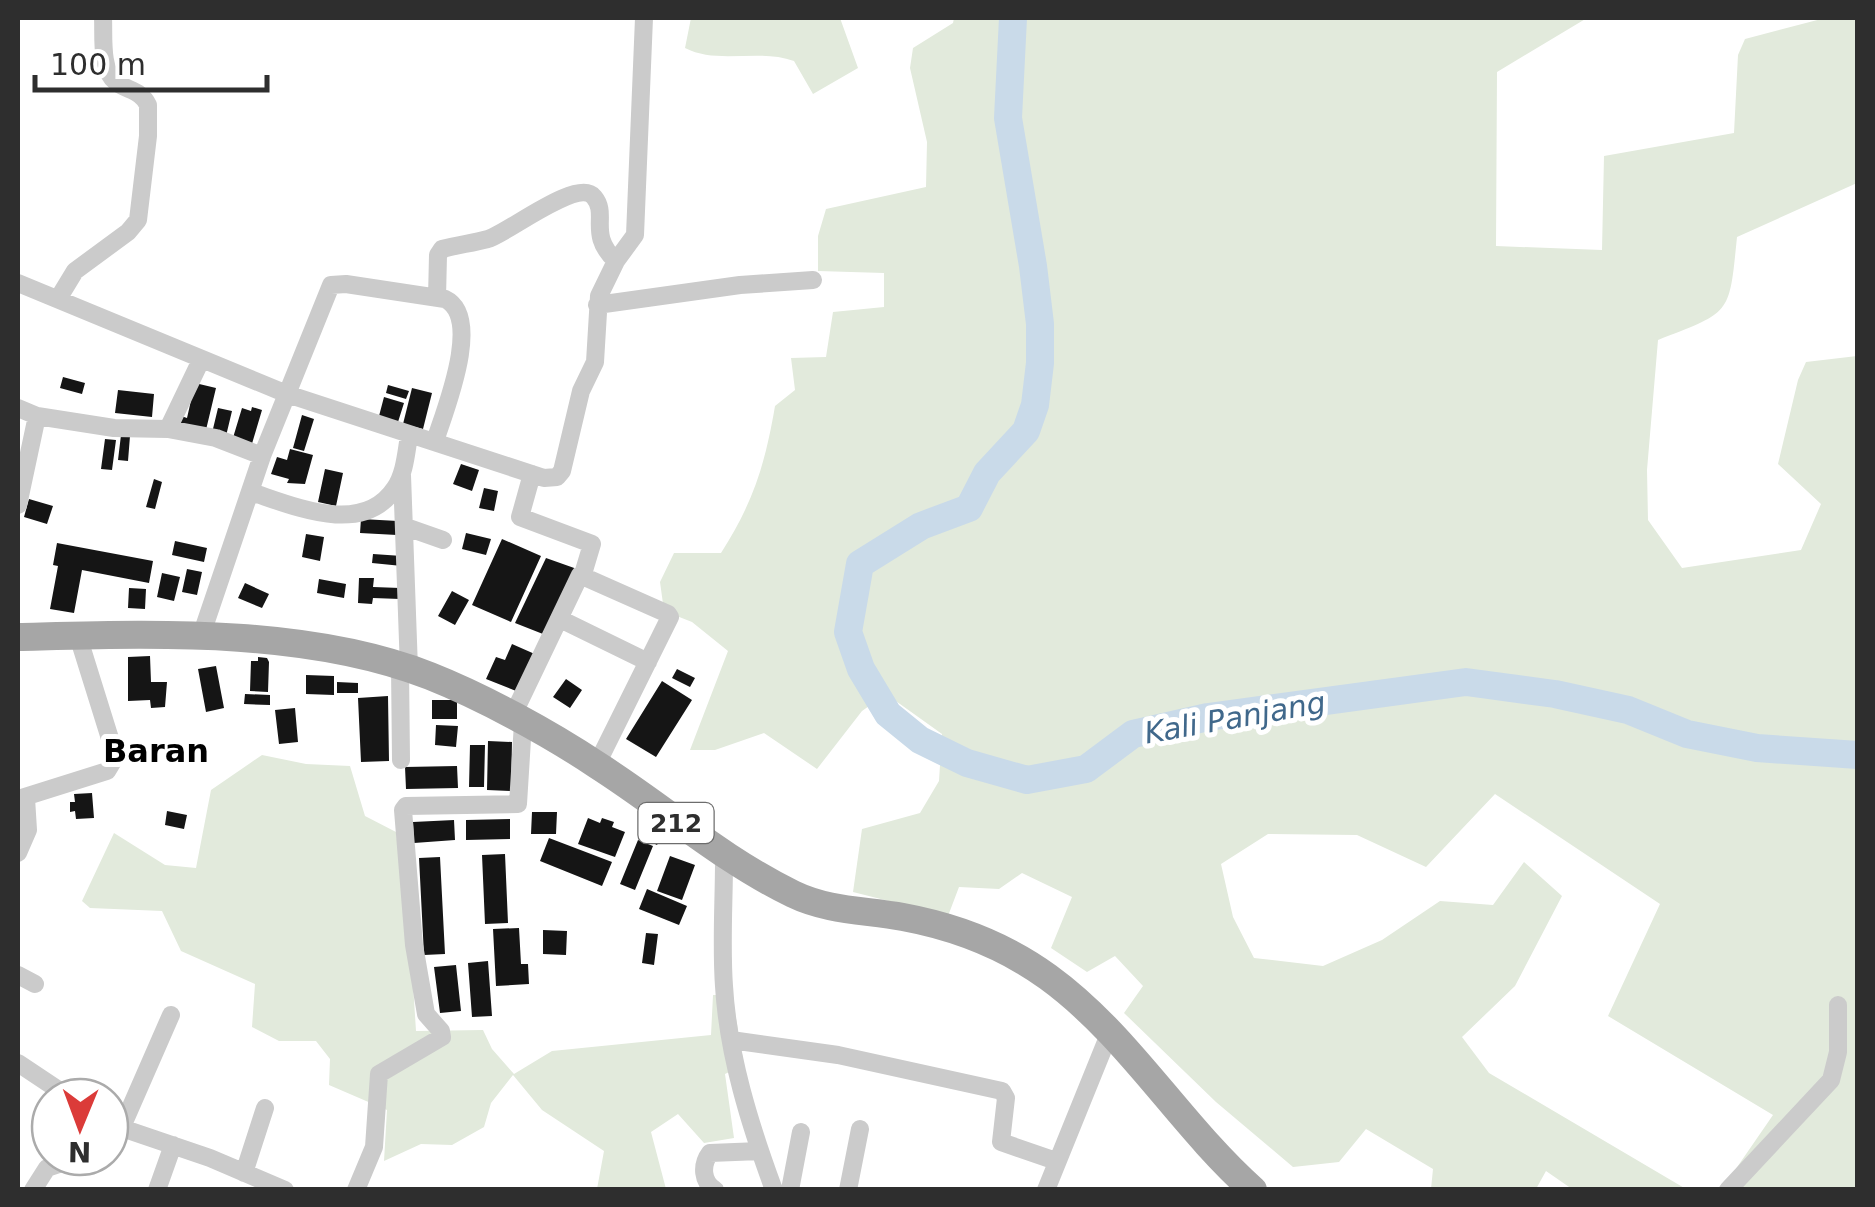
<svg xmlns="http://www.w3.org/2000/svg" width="1875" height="1207" font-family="'DejaVu Sans',sans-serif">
  <rect width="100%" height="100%" fill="#fff"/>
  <path fill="#e2eadc" d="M691 18H840L858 68 813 94 794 61C759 48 718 65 685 48Z
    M954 18H1587L1497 72 1496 246 1602 250 1604 156 1734 133 1738 55 1745 39 1825 18H1857V183L1737 237C1729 316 1732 311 1658 340L1647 470 1648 520 1682 568 1801 550 1821 504 1778 464 1798 380 1806 362 1857 356V1189H1722L1773 1115 1608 1016 1660 904 1495 794 1426 867 1357 835 1268 834 1221 864 1233 917 1254 958 1323 966 1382 940 1440 901 1493 905 1524 862 1562 896 1515 986 1462 1037 1489 1073 1686 1189H1572L1546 1171 1536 1189H1431L1433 1169 1366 1129 1339 1162 1293 1167 1216 1102 1124 1013 1143 986 1115 956 1087 972 1051 948 1072 897 1022 873 999 889 959 887 948 916 853 892 862 829 920 813 939 781 942 734 886 694 862 711 817 769 764 733 715 750H690L728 651 692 622 664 611 660 582 674 553H721C753 503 765 465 775 406L795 390 791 358 826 357 833 312 884 307V273L818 271V236L826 209 926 187 927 142 910 68 913 48 953 23Z
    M262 755 306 764 350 766 365 816 396 832 410 937 416 1031 483 1030 492 1049 514 1074 552 1051 711 1035 713 995H732L744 1065 725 1074 734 1138 704 1143 678 1114 651 1132 666 1189H597L604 1151 542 1110 513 1075 491 1103 484 1127 452 1145 421 1144 384 1161 387 1110 329 1085 330 1059 316 1041H279L252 1027 255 984 181 951 162 911 90 908 82 901 114 833 165 865 196 868 211 790Z"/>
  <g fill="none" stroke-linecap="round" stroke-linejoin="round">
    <path stroke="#c9dae9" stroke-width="28" d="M1013 18 1008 118 1033 266 1040 324V363L1035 405 1026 431 987 473 969 508 921 526 860 564 848 632 861 669 888 714 920 740 967 763 1027 780 1086 769 1133 734 1208 717 1466 682 1555 694 1628 710 1687 734 1757 748 1858 755"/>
  </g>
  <path fill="#151515" d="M63 377 85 383 82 394 60 388Z
    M195 383 216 388 205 434 175 427 178 415 187 418Z
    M388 385 409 391 406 399 386 393Z
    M412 388 432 393 423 429 403 424Z
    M118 390 154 394 152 417 115 413Z
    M384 397 404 403 398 422 379 416Z
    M252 407 262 410 251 447 232 441 242 408 251 411Z
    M218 408 232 411 226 436 212 433Z
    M302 415 314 419 304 451 293 448Z
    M121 435 130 436 128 461 118 460Z
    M105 439 116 440 112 470 101 469Z
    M290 449 313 455 305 484 287 483 289 479 271 474 277 457 287 460Z
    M461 464 479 470 472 491 453 484Z
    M325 469 343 473 336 506 318 502Z
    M154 479 162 482 155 509 146 507Z
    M484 488 498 491 494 511 479 508Z
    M29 499 53 506 47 524 24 517Z
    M361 519 398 521 397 535 360 533Z
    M466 533 491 539 486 555 462 549Z
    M306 534 324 537 320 561 302 557Z
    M502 539 541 556 511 622 472 605Z
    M175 541 207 548 204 562 172 555Z
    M57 543 153 561 149 583 82 570 74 613 50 609 58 566 53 565Z
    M373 554 402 556V566L372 563Z
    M546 558 577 569 548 636 515 623Z
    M187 569 202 572 197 595 182 592Z
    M162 573 180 577 174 601 157 597Z
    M359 578H374L373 587 400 588V599L373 598 372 604 358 603Z
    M319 579 346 584 344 598 317 593Z
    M245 583 269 594 262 608 238 598Z
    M129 588 146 589 145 609 128 608Z
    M452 591 469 600 455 625 438 616Z
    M512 644 537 655 521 693 486 679 496 657 505 660Z
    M150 656 151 682H167L165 707 151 708 150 700 128 701V657Z
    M258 657 267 658 269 662 268 692 250 691 251 661H258Z
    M216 666 224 708 206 712 198 669Z
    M677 669 695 678 690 687 672 678Z
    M306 675 334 676V695L306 694Z
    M566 679 582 690 570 708 553 697Z
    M662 681 692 700 656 757 626 739Z
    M337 682 358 683V693H337Z
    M245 694 270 695V705L244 704Z
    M388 696 389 761 361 762 358 698Z
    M432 700H457V719H432Z
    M295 708 298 742 279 744 275 710Z
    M436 725 458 726 456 747 435 745Z
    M488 741 512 742 511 791 487 790Z
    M470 745H485L484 787H469Z
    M457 766 458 788 406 789 405 767Z
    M92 793 94 818 76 819 75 811 70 812V802H75L74 794Z
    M167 811 187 815 184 829 165 825Z
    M532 812H557L556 834H531Z
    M588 818 600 823 602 818 614 822 612 827 625 832 615 857 578 844Z
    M510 819V839L466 840V820Z
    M454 820 455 840 414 843 413 822Z
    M650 820 666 828 657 845 641 837Z
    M549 838 612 862 602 886 540 861Z
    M638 840 653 846 635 890 620 884Z
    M505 854 508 923 485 924 482 855Z
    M670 856 695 865 682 900 657 891Z
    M440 857 445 954 424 955 419 858Z
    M647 889 687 906 679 925 639 909Z
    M519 928 521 964H528L529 984 496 986 493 929Z
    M543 930 567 931 566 955 543 954Z
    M646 933 658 934 654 965 642 963Z
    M488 961 492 1016 472 1017 468 963Z
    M456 965 461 1011 440 1013 434 967Z"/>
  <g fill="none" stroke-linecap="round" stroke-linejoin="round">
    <path stroke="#cbcbcb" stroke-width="18" d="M18 283 287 394 544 478 557 477 562 471 581 391 595 362 599 296 616 261 635 235 644 18
      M437 298 438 255 442 249C457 245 473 243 488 239 508 233 578 177 594 197 609 215 587 234 616 261
      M58 299 75 271 128 232 138 220 148 136V105C141 90 128 91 116 82 100 70 104 35 103 18
      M597 305 740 285 813 280
      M18 408 37 416 114 428 168 429 216 438 262 456
      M168 429 201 360
      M532 474 520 517 592 544 583 574
      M402 475 409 669
      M251 492C294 506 363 537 395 488 405 473 406 453 409 436
      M18 505 37 416
      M406 527 443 540
      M560 619 648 662
      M201 636 262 456 331 285 346 284 445 299C483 317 445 410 435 441
      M400 667 401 760
      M512 717 580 575 668 614 670 617 597 764
      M18 799 107 771 113 761 112 745 78 636
      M715 852 724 861C724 902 721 945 724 986 728 1055 750 1125 774 1190
      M18 853 28 830 26 798
      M18 975 35 984
      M731 1040 838 1055 1002 1091 1006 1098 1001 1142 1056 1161
      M18 1063 69 1097
      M110 1124 210 1158 285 1190
      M122 1127 171 1015
      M244 1173 265 1108
      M33 1190 47 1168 80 1157
      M157 1190 173 1145
      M356 1190 374 1147 379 1074 442 1037 441 1031 426 1014 414 945 403 810 406 806 518 804 523 723
      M715 1190C702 1182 701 1165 710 1153L760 1151
      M790 1190 801 1132
      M848 1190 860 1129
      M1046 1190 1110 1032
      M1728 1190 1831 1080 1838 1052V1005"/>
    <path stroke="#a6a6a6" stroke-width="28" d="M18 637C149 634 305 627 430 676 483 697 549 733 597 765 663 807 721 859 793 894 828 911 865 910 903 917 957 927 1004 945 1048 977 1128 1035 1179 1124 1253 1190"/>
  </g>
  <g text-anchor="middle" stroke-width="10" stroke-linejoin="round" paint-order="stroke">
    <rect fill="#fff" stroke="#6d6d6d" stroke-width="2.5" x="638.5" y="803" width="75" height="40" rx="8"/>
    <g font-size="25" font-weight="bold" fill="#2e2e2e">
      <text x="676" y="832">212</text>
    </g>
    <g font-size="30" font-style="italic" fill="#40688b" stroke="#fff">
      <text transform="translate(1235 718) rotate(-10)" y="10">Kali Panjang</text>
    </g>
    <g font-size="32" font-weight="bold" fill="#000" stroke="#fff">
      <text x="156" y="762">Baran</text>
    </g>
  </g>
  <rect width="1875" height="1207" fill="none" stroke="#2e2e2e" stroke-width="40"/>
  <g transform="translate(80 1127) rotate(181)"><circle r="48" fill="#ffffff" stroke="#ababab" stroke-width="2.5"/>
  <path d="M0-8L18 38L0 25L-18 38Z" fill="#db3b39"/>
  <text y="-15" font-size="28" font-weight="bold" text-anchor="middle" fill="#2e2e2e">N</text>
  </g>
  <path d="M35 75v15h232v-15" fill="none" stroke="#2e2e2e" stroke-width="5"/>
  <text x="50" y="75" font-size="30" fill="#2e2e2e" stroke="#ffffff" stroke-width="8" paint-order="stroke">100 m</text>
</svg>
